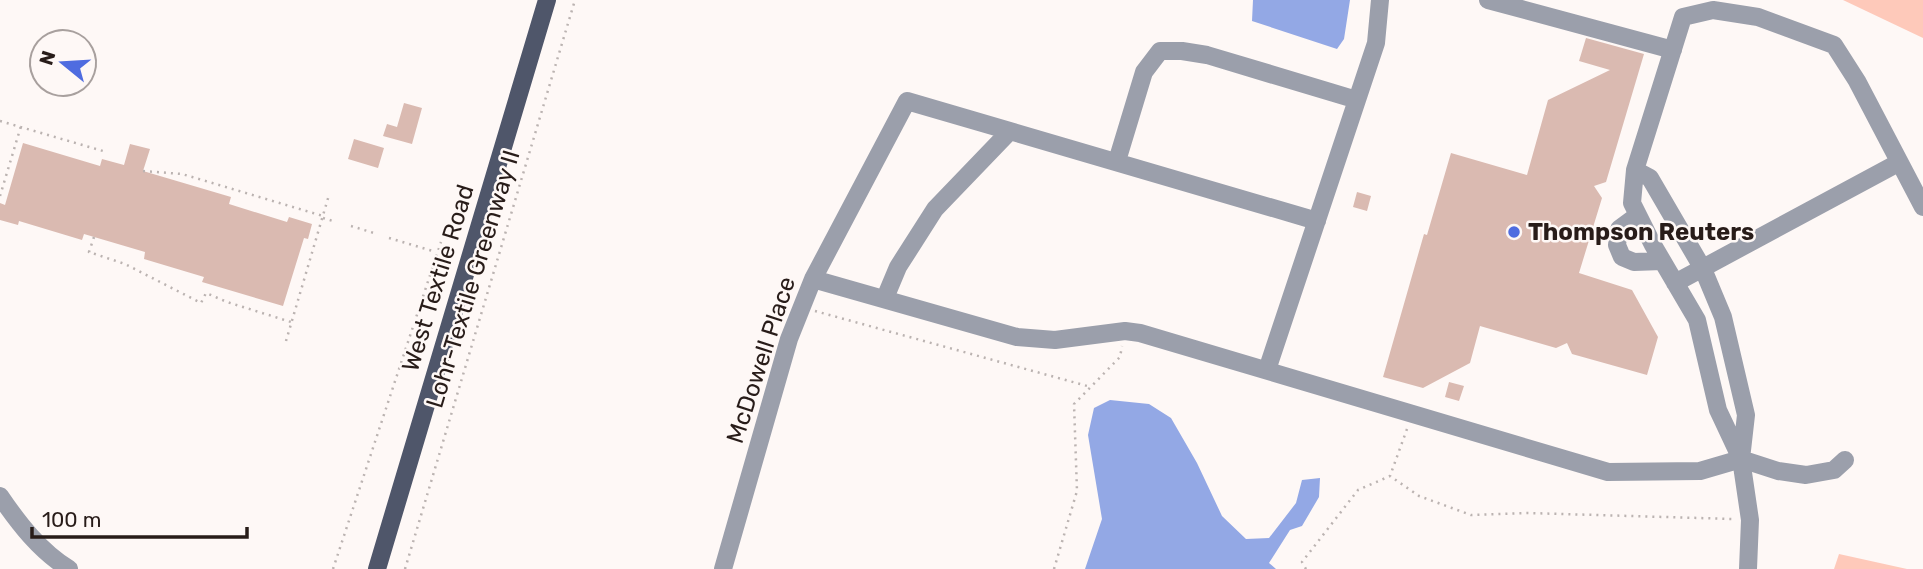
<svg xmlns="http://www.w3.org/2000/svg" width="1923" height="569" font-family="Rubik,sans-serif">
  <rect width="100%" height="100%" fill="#fef8f6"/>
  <path fill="#fec9ba" d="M1843 0H1923V38Z
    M1839 554 1907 569H1834Z"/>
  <path fill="#93a8e5" d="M1253 0H1350L1344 39 1337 49 1252 21Z
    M1110 400 1149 404 1171 418 1197 463 1222 516 1246 539 1269 538 1296 503 1302 480 1320 478 1319 497 1302 526 1290 530 1269 563 1276 569H1085L1102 519 1088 435 1094 408Z"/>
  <path fill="#dabab1" d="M1586 38 1644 54 1606 182 1594 186 1602 198 1579 273 1632 290 1658 337 1647 375 1572 354 1567 343 1556 348 1480 326 1470 363 1423 388 1383 377 1424 234 1427 235 1451 153 1527 175 1548 100 1610 70 1579 61Z
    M404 103 422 108 412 144 383 136 387 124 397 127Z
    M354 139 384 148 378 168 348 159Z
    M23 143 100 166 102 159 124 165 130 144 150 149 143 171 231 197 229 204 287 222 289 217 312 224 308 239 304 238 283 306 202 282 204 277 144 259 145 252 84 234 82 240 19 221 18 225 0 220V203L5 205Z
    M1357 192 1371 196 1367 211 1353 207Z
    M1449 382 1464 386 1459 401 1445 397Z"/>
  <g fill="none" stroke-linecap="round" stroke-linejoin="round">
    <path stroke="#bbb3b1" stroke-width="2.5" stroke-dasharray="2 5" stroke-linecap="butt" d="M0 121 103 151
      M143 171 182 174 323 216
      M0 196 21 126
      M323 218 336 222
      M351 226 374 233
      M94 237 89 252 125 264 201 303 206 293 227 302 291 322
      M389 238 436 252
      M815 311 1091 387
      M286 341 329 195
      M1407 429 1390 476 1419 496 1471 515 1528 513 1733 519
      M333 569 441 242
      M405 569 575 0
      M1054 569 1077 491 1074 404 1120 357 1122 346
      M1306 569 1302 562 1358 490 1390 476"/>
    <path stroke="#9b9fab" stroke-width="18" d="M1488 0 1673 50
      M1117 161 1144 72 1160 51H1182L1207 55 1357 100
      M1635 170 1650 178 1703 269 1723 317 1746 415 1741 459 1718 410 1697 320 1653 245 1632 203 1635 170 1683 17 1713 10 1758 17 1834 45 1857 81 1923 207
      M1638 215 1619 229 1617 245 1622 257 1634 262 1662 261
      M813 279 1017 337 1055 340 1125 331 1140 333 1608 472 1700 471 1741 459 1778 471 1806 475 1834 470 1845 460
      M1675 283 1898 163
      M885 298 898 267 935 209 1010 131
      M1267 370 1376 43 1380 0
      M1741 459 1750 520 1748 569
      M0 496C19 524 40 551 69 569
      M723 569 789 339 813 279 907 101 1317 221"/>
    <path stroke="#4f566a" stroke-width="18" d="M377 569 547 0"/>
  </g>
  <circle fill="#4f6ce0" stroke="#fef8f6" stroke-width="2.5" cx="1514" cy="232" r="7"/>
  <g text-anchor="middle" stroke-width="5" stroke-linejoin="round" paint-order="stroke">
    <g font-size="24" font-weight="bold" fill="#281c19" stroke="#fef8f6" text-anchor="start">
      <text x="1528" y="240">Thompson Reuters</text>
    </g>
    <g font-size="24" fill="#281c19" stroke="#fef8f6">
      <text transform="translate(438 278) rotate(-73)" y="8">West Textile Road</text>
      <text transform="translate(473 279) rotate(-73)" y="8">Lohr-Textile Greenway II</text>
      <text transform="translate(761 360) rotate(-72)" y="8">McDowell Place</text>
    </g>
  </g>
  <g transform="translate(63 63) rotate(288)"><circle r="33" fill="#fef8f6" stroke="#a8a09e" stroke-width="2"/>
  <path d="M0-5L12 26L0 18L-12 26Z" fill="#4f6ce0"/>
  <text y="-10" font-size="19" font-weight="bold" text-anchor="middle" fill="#281c19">N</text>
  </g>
  <path d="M32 527v10h215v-10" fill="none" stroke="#281c19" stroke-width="3.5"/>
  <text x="42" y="527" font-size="21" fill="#281c19" stroke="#fef8f6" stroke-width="5" paint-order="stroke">100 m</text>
</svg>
